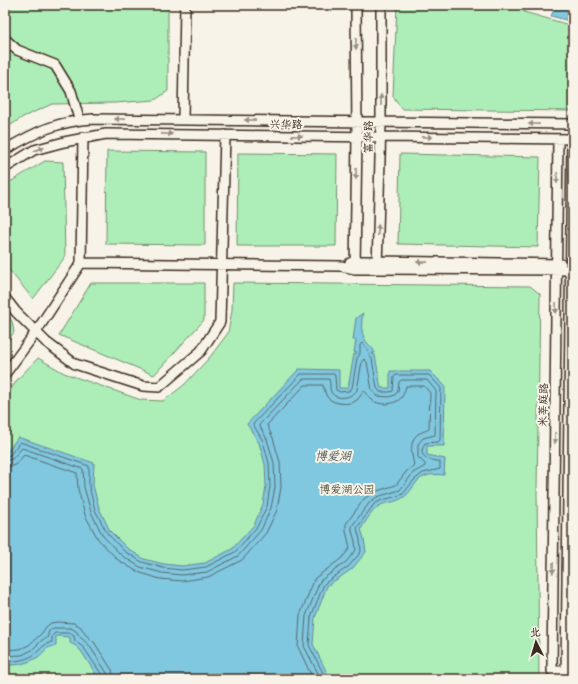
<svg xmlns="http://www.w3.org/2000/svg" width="578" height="684" font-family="Pangolin,'LXGW WenKai TC',sans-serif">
  <rect width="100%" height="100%" fill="#f7f3e8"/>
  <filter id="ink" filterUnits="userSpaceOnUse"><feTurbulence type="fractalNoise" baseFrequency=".025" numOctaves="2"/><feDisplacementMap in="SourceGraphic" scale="8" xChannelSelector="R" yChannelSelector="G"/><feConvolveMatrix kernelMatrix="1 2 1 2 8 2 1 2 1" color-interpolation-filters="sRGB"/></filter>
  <g filter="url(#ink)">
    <path fill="#adeeb8" stroke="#748c6b" d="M5 5H168V91L155 100 115 103 52 104 23 117 5 129Z
      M397 5H526L524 12 573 26V111L402 109 393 96Z
      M107 151 205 152V245L106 244Z
      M238 153 337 154 336 246H237Z
      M400 154 540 157 538 247 398 244Z
      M45 161 63 162 65 257 33 299 5 265V185Z
      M91 283H204V320L154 375 59 335Z
      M233 283 530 286 540 294 537 490 539 679H5V398L17 380 38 358 64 373 141 400 163 401 184 385 210 357 228 333 232 310Z
      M5 312 12 321 14 332 5 346Z"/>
    <path fill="#80c7e0" stroke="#648892" d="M556 5H573V22L551 16Z
      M363 313C361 325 360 335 369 345 372 348 373 348 375 353H372V354L375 355 381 388H390V371H430L445 386 444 446H427V455L445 459 444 475C433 474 423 474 416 483 412 488 409 494 404 497 397 502 390 502 383 504 373 508 366 521 361 529L364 539 366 552 352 569 327 586 315 618 313 644 327 673 339 679H99L81 651 76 646 70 643V637L56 636V646C45 647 46 651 38 657 29 663 16 666 5 665V455L18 437 94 463 93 485 99 508 110 531 127 548 144 559 164 564 182 566 205 563 232 549 254 525 263 504 266 486 265 464 259 443 247 424 299 369 339 370V388H348L354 354H357V353L354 352 356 340H353L356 318Z"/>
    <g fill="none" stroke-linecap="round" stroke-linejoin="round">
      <path stroke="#57696c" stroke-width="1" d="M5 456 10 455 20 442 89 466V486L95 510 107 533 124 551 142 562 163 568 182 570 206 567 235 552 257 527 267 506 270 486 269 463 263 441 253 424 301 374H334L335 376 336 390 340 392 349 391 352 388 357 358 360 354V345L362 343 368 350 369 355 372 359 377 388 380 392H389L393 391 394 377 396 375H429L441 388 440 440 438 442 425 443C416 458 429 459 440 462V469L423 473 414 480 403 494 394 497 382 500 374 504 357 528 360 540 361 552 349 566 324 584 311 617 309 645 324 675 330 679
        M5 461 12 459 22 448 83 469 84 487 91 512 103 536 121 555 140 567 162 573 182 575 207 572 238 556 261 530 271 508 275 487 274 463 267 439 259 425 303 379H329C331 383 329 388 331 392 336 401 352 398 357 390L362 361 364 359 367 362 372 390 377 396 389 397 395 395 398 391 399 382 401 380H427L436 391 435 435 423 438 418 444V457L425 464V466L413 473 400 490 377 497 370 502 352 526V531L355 541 356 550 346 562 320 581 306 616 304 646 321 679
        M5 467 15 465 24 455 77 473 78 489 85 515 98 539 118 560 138 572 160 579 182 581 208 577 242 560 266 533 277 510 281 487 280 462 273 438 267 425 305 385H323C324 389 325 393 327 397 333 404 349 406 357 400 360 397 362 393 364 390 367 393 368 397 372 400 379 406 395 405 401 398 404 394 405 390 406 386H424L430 393 429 429C426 431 421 432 418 434 408 442 412 455 414 465L406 472 396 485 374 492 364 499 346 524V531L350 548 342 558 315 578 300 615 298 647 313 679
        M5 650 20 649 29 645 42 633 46 627 51 623 57 622 74 623 81 627 85 634 94 642 112 670 114 679
        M5 656 22 655 32 650 42 640 47 638 49 631 53 628H71L76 631 80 637 89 645 107 673 108 679
        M5 661C15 662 28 660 36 653 42 648 44 644 52 642V636L55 633H70L74 636 75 641 84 648 102 675 103 679"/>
      <defs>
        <path id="minor" d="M5 39 17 50 55 65 71 91 79 119
          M183 119 185 5
          M558 139 552 671H566L572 139
          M5 150C35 132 58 121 93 119L573 124
          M5 168 34 150 64 142 106 134 573 139
          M81 263 341 266 355 269H377L573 270
          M350 263 355 261H377L561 264
          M355 269 357 136 356 5
          M377 269 381 122V5
          M5 298 16 312 46 342 75 364 143 386 159 387 201 351 220 322 225 135
          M5 374 36 332 81 263 83 137"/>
      </defs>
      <use href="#minor" stroke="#3b2a1e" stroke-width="12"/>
      <use href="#minor" stroke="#f7f3e8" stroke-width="9"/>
    </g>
    <defs><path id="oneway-solid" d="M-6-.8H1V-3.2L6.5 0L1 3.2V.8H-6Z"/></defs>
    <g fill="#998e83">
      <use href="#oneway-solid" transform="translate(356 44) rotate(90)"/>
      <use href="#oneway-solid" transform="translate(381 100) rotate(-90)"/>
      <use href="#oneway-solid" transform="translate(120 119) rotate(-179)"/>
      <use href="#oneway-solid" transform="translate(250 120) rotate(-179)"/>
      <use href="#oneway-solid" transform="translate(534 124) rotate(-179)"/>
      <use href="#oneway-solid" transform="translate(167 134) rotate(1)"/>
      <use href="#oneway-solid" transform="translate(297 136) rotate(1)"/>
      <use href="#oneway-solid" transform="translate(427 137) rotate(1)"/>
      <use href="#oneway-solid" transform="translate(39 149) rotate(-19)"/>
      <use href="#oneway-solid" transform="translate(356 174) rotate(91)"/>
      <use href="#oneway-solid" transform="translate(557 178) rotate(91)"/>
      <use href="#oneway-solid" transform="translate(378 230) rotate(-88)"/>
      <use href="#oneway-solid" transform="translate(422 262) rotate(-179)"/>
      <use href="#oneway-solid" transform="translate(556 308) rotate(91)"/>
      <use href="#oneway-solid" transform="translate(555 438) rotate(91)"/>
      <use href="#oneway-solid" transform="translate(553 568) rotate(91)"/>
    </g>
  </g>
  <g text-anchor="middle" stroke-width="4" stroke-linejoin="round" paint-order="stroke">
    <g font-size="11" fill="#3b2a1e" stroke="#f7f3e8">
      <text transform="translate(286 124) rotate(1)" y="4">兴华路</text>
      <text transform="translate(368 137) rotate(-89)" y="4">富华路</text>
      <text transform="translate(543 405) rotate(-89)" y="4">米莘庭路</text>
    </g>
    <g font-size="11" fill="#52513d" stroke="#f7f3e8">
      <text x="347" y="493">博爱湖公园</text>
    </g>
    <g font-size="12" font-style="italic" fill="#505958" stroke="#f7f3e8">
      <text x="333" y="460">博爱湖</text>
    </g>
  </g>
  <rect width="578" height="684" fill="none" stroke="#f7f3e8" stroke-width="20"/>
  <rect x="10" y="10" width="558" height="664" fill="none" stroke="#3b2a1e" stroke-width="1.5" filter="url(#ink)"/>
  <g transform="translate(536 642) rotate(355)" stroke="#f7f3e8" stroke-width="3" paint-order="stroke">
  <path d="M0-3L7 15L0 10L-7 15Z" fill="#3b2a1e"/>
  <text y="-6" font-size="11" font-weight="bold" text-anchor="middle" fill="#3b2a1e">北</text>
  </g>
</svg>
